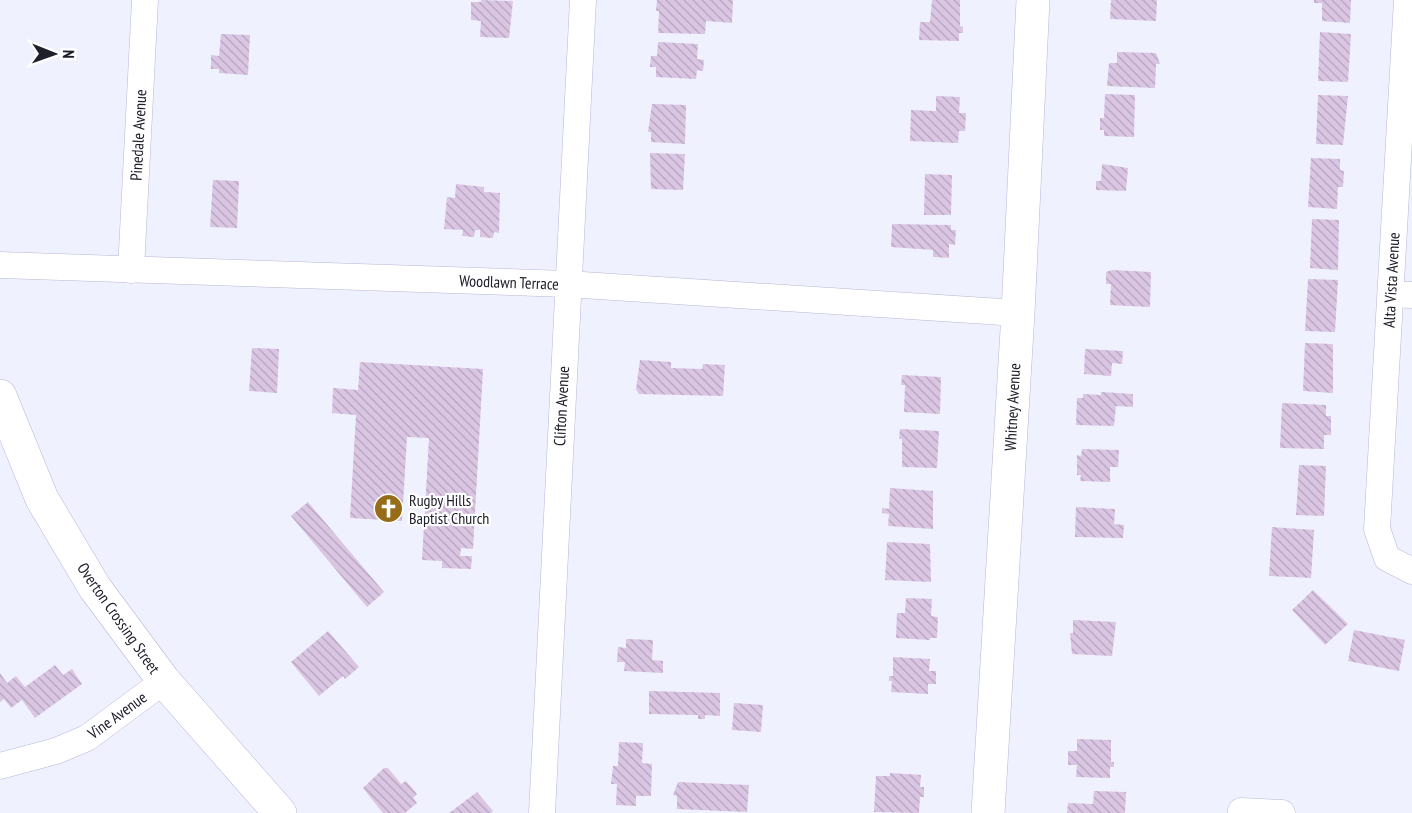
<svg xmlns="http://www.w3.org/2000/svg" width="1412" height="813" font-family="'PT Sans Narrow',sans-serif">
  <defs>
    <pattern id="building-back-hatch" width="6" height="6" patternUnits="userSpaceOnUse" patternTransform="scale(1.5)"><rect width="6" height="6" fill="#dac5e3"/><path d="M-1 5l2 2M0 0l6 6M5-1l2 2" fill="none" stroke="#bba9c3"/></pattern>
  </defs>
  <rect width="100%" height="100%" fill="#f0f1ff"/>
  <path fill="url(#building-back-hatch)" d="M481 0 513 1 509 38 480 37 481 21 471 20V2H481Z
    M657 0H733L732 23 706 21 705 34 658 33 659 11H656Z
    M932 0H960V26L963 27V33H959V41L919 40 920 22H930Z
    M1111 0H1157L1156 21 1110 19Z
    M1314 0H1351L1350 23 1322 21V3H1314Z
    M1320 32 1351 34 1348 82 1318 81Z
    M221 34 250 35 248 75 219 73V69H211V55L219 56Z
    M658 42 698 44 697 59 704 60 703 71 697 70 696 79 656 77V67H650L651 56H657Z
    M1117 52 1156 53 1160 64H1156L1155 88 1107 86 1109 63H1117Z
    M1105 94 1135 95 1134 137 1104 136V130H1100V118H1104Z
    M1318 95 1348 96 1343 145 1316 144Z
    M936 96 960 97 959 113H966L965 131H959L958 143 910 141 911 110 936 111Z
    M652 104 686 105 685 144 651 142V132H648Z
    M650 153 685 154 683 190 651 189Z
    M1311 158 1340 159V170L1344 171 1343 187H1338L1337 209 1308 207Z
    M1102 164 1128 168 1126 191 1096 190V181H1101Z
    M925 174 952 175 951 215H924Z
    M213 180 239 181 237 228 210 227Z
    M456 184 484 187V192L500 193 499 233 494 232 493 238 480 237V230H475L474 237 462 236 463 230 444 229 447 197 455 198Z
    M1312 219 1339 220 1338 270 1310 268Z
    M892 224 951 225V230H956L955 245 949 244V258L933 257V250L891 247Z
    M1112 270 1151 272 1150 307 1110 305 1111 284H1106V272Z
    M1308 279 1338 280 1335 332 1305 331Z
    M1305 343 1333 344V393L1303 391Z
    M252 348 279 349 277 393 249 391Z
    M1085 349 1123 351 1122 364 1112 363 1111 376 1084 374Z
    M640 360 671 362V368L702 369 703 364 725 365 723 396 639 394 636 389Z
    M360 362 483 369 473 549 461 548 460 556H472L471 569 442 568V561L422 560 429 438 407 437 402 521 350 518 356 415 332 413 333 388 358 390Z
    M902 375 941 377 940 414 904 412 905 385H901Z
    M1101 392 1133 394V407L1116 406 1114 426 1076 425 1077 398H1083V394L1101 395Z
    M1282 403 1326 405V416H1331V435H1324V449L1280 448Z
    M900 429 939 431 937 468 902 467V439H899Z
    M1082 449 1119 450 1118 467H1110V482L1080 481 1081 475H1077V455L1081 456Z
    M1299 465 1326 466 1324 516 1296 515Z
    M890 488 933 491V529L888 526 889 514 882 513V508L889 509Z
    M308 502 384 592 367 607 291 516Z
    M1076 507 1115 509 1114 524 1124 525 1123 538 1075 537Z
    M1272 527 1314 530 1311 578 1269 576Z
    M887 542 930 544 931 582 885 580Z
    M1313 590 1348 624 1325 645 1292 610Z
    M906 598 932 599 931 616 938 617 937 638H930V640L896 638 897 613H905Z
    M1073 620 1116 622 1112 656 1072 654 1070 633H1073Z
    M1354 630 1405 640 1399 671 1348 661Z
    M328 631 359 667 345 679 343 676 319 696 291 662Z
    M626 639 653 640 652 660 663 661V673L624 671 625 662H617L618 647 626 648Z
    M893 657 930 659 929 671H936V684H928V694L891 692 892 681H889V676H893Z
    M55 665 63 675 72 669 82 684 35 718 22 700 11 708 4 699 0 702V673L7 683 16 676 25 687Z
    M649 691 720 693V716L705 715V719H698V715L649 714Z
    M734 703 763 705 761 732 732 730Z
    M1077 739 1111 740V762H1114V767H1110V778L1076 777 1077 765H1068V751H1077Z
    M619 742 643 743 642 763 652 764 651 796H636V806L616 805 617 784H611L613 766H618Z
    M384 768H388L401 784 406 781 417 794 413 798 417 803 405 813H383L363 788Z
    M890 773 921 775 920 787H924V797H920L919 813 874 812 876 776H890Z
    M678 782 749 785 747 812 677 809V796L673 795Z
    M1094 791 1126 792 1125 813H1067L1068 803 1093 804Z
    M477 792 493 811 491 813H449Z"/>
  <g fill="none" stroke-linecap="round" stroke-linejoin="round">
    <defs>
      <path id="minor" d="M1407 0 1377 529 1387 558 1412 571
        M0 265 567 284 1018 313
        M131 270 145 0
        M1391 294 1412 295
        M0 766 56 751 87 738 164 681
        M1241 811 1282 813
        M542 813 583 0"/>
      <path id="secondary" d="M0 396 42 499 95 588 164 681 280 813
        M988 813 1018 313 1033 0"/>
    </defs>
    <use href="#minor" stroke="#b6b7d8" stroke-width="27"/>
    <use href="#secondary" stroke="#b6b7d8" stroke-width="34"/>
    <use href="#minor" stroke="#fff" stroke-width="26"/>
    <use href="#secondary" stroke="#fff" stroke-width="33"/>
  </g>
  <defs>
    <symbol id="church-disc" viewBox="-11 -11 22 22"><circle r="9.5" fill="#966c18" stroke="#fff"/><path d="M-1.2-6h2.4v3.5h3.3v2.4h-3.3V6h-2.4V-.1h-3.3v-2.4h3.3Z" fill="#fff"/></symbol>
  </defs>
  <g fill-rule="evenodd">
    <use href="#church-disc" x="372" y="492" width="33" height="33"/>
  </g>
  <g text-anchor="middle" stroke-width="4.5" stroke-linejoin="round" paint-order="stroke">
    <g font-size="16" fill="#20202d" stroke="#fff">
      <text transform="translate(138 135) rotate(-87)" y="6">Pinedale Avenue</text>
      <text transform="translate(1391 280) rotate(-87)" y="6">Alta Vista Avenue</text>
      <text transform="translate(509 282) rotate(2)" y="6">Woodlawn Terrace</text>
      <text transform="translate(561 406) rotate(-87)" y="6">Clifton Avenue</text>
      <text transform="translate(1012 407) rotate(-87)" y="6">Whitney Avenue</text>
      <text transform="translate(119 618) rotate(55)" y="6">Overton Crossing Street</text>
      <text transform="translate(117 715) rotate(-36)" y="6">Vine Avenue</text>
    </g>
    <g font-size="16" fill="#20202d" stroke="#fff" text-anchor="start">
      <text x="409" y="506">Rugby Hills<tspan x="409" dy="18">Baptist Church</tspan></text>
    </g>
  </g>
  <g transform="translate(54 54) rotate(91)" stroke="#ffffff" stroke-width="4.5" paint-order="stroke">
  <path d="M0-4.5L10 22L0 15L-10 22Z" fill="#20202d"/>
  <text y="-9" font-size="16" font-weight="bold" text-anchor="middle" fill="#20202d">N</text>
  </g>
</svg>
